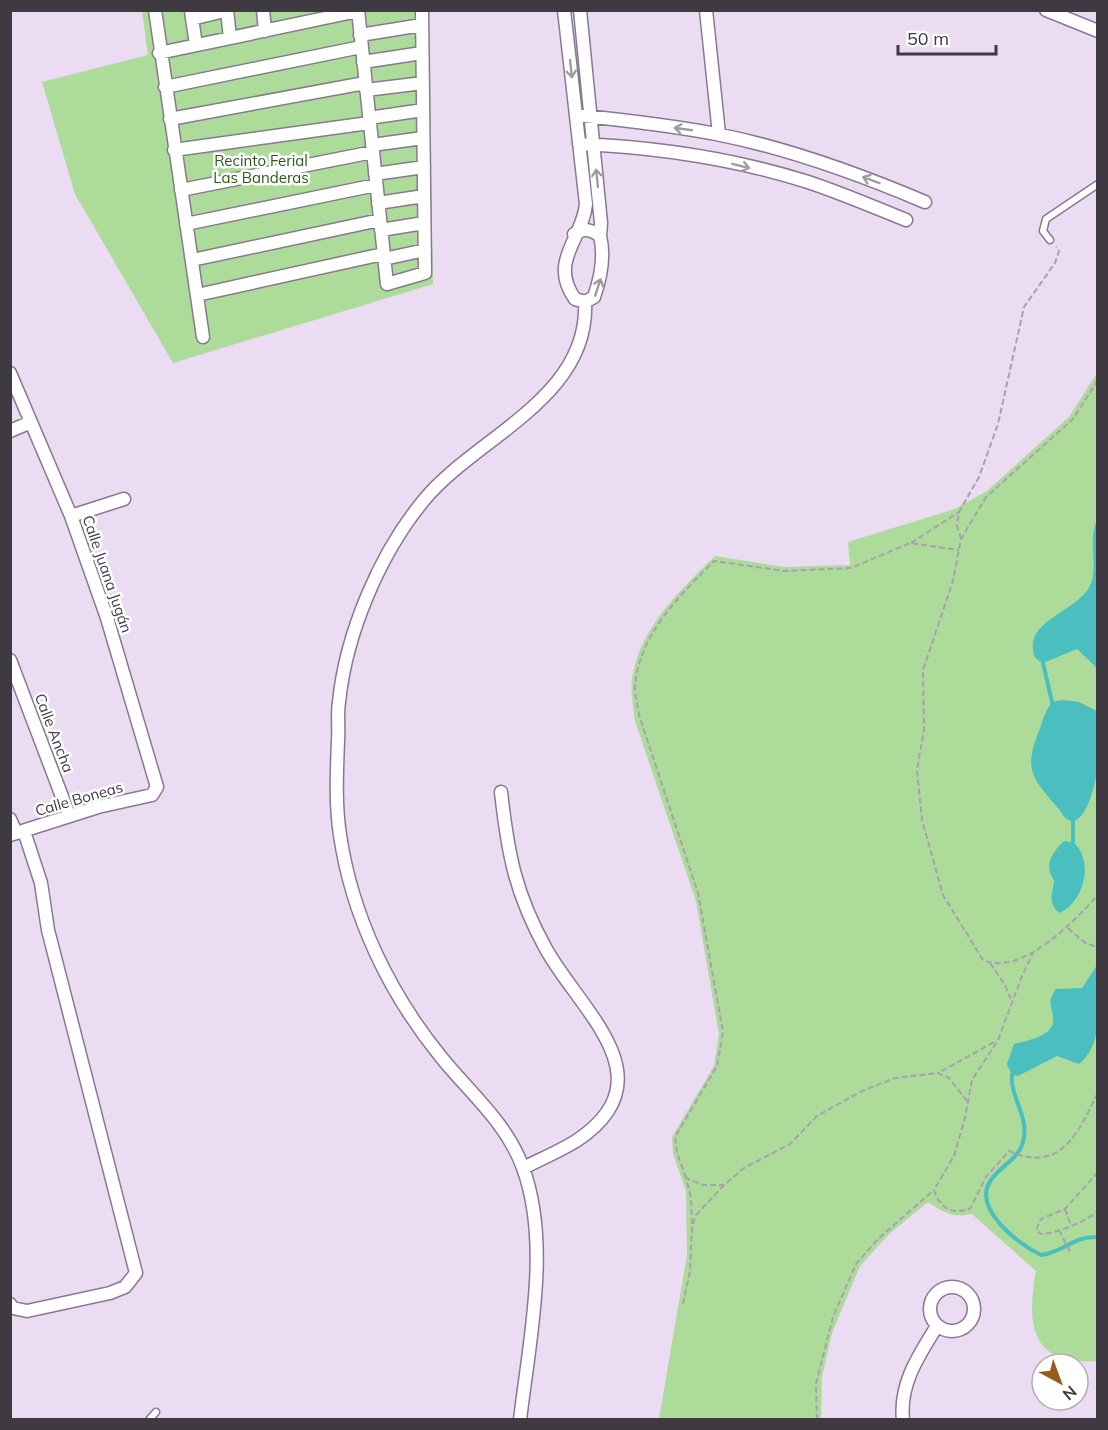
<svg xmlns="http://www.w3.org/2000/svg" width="1108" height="1430" font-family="Mulish,sans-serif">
  <rect width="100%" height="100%" fill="#ebdbf3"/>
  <path fill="#acdb9a" d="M142 11H428L433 284 173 363 75 194 42 82 148 55Z
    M1097 373V1361C1031 1366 1026 1325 1036 1271L972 1214C953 1218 944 1213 928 1202L889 1234 860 1266 832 1333 822 1377 821 1419H659L687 1255 686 1191 673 1154 672 1137 714 1066 719 1034 696 901 635 721C633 704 629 686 634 669 644 624 683 587 715 556L785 567 850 565 848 542 955 509 987 491 1069 417Z"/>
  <path fill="#4bbec0" d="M1097 520V668L1077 649 1043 663C1036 660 1034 657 1033 649 1029 623 1071 611 1086 592 1102 573 1086 542 1097 520Z
    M1062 700 1079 702 1097 711C1098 730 1100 752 1097 771 1096 781 1085 831 1067 819 1063 817 1061 811 1058 808 1033 779 1023 770 1039 731 1043 720 1045 711 1052 702Z
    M1064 841 1073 842C1095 860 1084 903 1059 913 1047 901 1053 895 1054 880 1043 866 1053 851 1064 841Z
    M1097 965C1098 995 1106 1043 1079 1064L1057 1056 1018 1076 1012 1075 1007 1064 1014 1044C1026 1041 1053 1036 1053 1021 1054 1007 1045 1004 1056 989L1082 988Z"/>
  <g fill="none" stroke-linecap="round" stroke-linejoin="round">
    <path stroke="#4bbec0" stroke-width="4" d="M1043 663 1052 702
      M1073 842V821
      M1012 1075C1010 1098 1030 1117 1023 1142 1018 1160 1000 1166 991 1180 971 1208 1018 1244 1041 1255 1064 1252 1073 1236 1098 1237"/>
    <defs>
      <path id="lane" d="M1050 240 1043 231 1046 219 1098 184
        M149 1420 156 1412"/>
      <path id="street" d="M155 10 203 337
        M227 10 230 38
        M263 10 265 31
        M358 10 387 284 425 273 422 10
        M564 10 586 204C583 239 548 261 575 299L585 302 594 297C601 277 605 256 600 236 590 229 585 228 574 234
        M580 10 601 223 600 236
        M706 10 719 134
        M1046 10 1098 31
        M191 11 196 45
        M192 19 228 10
        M360 35 422 25
        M159 53 358 11
        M363 62 422 53
        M165 87 361 47
        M366 90 423 83
        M576 115C623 120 670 125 716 134 788 148 859 174 925 202
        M369 118 423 110
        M170 119 365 83
        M579 144C655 147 735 159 808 182 841 193 874 207 906 220
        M372 145 423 138
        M174 150 369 123
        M375 174 424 167
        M181 190 373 152
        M378 203 424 196
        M186 224 376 185
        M381 230 424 223
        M384 259 425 250
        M192 260 380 220
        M197 295 383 254
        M10 373 71 516 107 618 157 787 152 795 98 807 10 835
        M10 431 31 422
        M71 516 124 499
        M10 660 69 815
        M501 792C508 854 515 893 546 949 581 1012 670 1079 576 1141 560 1151 541 1159 523 1168
        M10 819 16 833
        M930 1309a22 22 0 1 1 44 0a22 22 0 1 1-44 0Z
        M10 1304 13 1308 27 1311 110 1293 125 1287 136 1273 48 930 41 883 24 831
        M520 1420C529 1342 551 1244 523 1168 507 1123 470 1093 441 1057 389 993 352 916 340 835 335 803 337 771 338 740 339 727 337 714 339 702 346 633 380 553 424 500 476 437 590 398 585 302
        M903 1420C899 1384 919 1355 937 1326"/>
    </defs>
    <use href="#lane" stroke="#88798f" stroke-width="9"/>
    <use href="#street" stroke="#88798f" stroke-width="15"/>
    <path stroke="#ac9fb2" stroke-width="2" stroke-dasharray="6 3" stroke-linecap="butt" d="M1098 380 1073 419 986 497 961 539 953 581 923 670 924 730 917 770 922 820 943 895 983 960C1022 977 1074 921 1098 895
      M961 539 957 526 959 512 979 477 998 424 1024 307 1055 263 1059 251 1056 247
      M911 543 959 512
      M1068 928 1084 942 1094 946 1098 944
      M1034 951 1022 976 998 1040 972 1080 965 1118 954 1156 934 1190C940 1208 951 1215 970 1209L986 1177 1009 1151C1061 1174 1078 1133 1098 1092
      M990 963 1005 985 1012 1002
      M967 1101 949 1078 938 1073 996 1041
      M1098 1172 1065 1209 1041 1219 1036 1230 1041 1234C1055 1234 1087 1221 1098 1211
      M686 1178 677 1153 675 1137 717 1066 723 1032 698 893 639 715C638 706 635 696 635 687 638 636 680 595 714 561L785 571 851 568 910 543 959 550
      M1065 1209 1070 1223
      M692 1224 691 1198 686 1178 703 1185H724
      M1059 1230 1071 1254
      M683 1304 690 1271 692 1228 696 1215 724 1185 744 1168 790 1144 817 1116 860 1092 895 1078 938 1073
      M817 1420 816 1384 833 1317 856 1264 879 1238 934 1190"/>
    <use href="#lane" stroke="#fff" stroke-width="6"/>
    <use href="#street" stroke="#fff" stroke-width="12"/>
  </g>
  <defs><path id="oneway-shaft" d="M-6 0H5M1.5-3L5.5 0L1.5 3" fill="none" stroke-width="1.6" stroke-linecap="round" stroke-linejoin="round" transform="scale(1.5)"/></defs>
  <g stroke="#9f9ca0">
    <use href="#oneway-shaft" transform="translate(571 69) rotate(84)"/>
    <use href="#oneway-shaft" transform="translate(683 129) rotate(-172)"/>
    <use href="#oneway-shaft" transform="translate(741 166) rotate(14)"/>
    <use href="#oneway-shaft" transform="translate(597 178) rotate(-96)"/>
    <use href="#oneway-shaft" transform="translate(871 180) rotate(-160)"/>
    <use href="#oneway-shaft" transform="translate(598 287) rotate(-72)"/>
  </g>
  <g text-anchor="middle" stroke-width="5" stroke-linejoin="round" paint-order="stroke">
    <g font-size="15" fill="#2c5817" stroke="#fff">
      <text x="261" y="166">Recinto Ferial<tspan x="261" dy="17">Las Banderas</tspan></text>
    </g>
    <g font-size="15" fill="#3f3942" stroke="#fff">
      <text transform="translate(107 574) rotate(71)" y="5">Calle Juana Jugán</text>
      <text transform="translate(54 733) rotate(69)" y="5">Calle Ancha</text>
      <text transform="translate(79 799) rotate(-16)" y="5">Calle Boneas</text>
    </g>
  </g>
  <rect width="1108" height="1430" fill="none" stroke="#3f3942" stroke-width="24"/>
  <g transform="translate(1060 1382) rotate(139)"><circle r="28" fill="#ffffff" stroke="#b2b0b3" stroke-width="1.5"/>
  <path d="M0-4.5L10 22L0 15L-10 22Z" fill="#985b1e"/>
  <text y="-9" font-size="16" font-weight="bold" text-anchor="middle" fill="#3f3942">N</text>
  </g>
  <path d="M898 45v9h98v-9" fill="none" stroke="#3f3942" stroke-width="3"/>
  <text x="907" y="45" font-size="18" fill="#3f3942" stroke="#ffffff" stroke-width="4.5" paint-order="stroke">50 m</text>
</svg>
